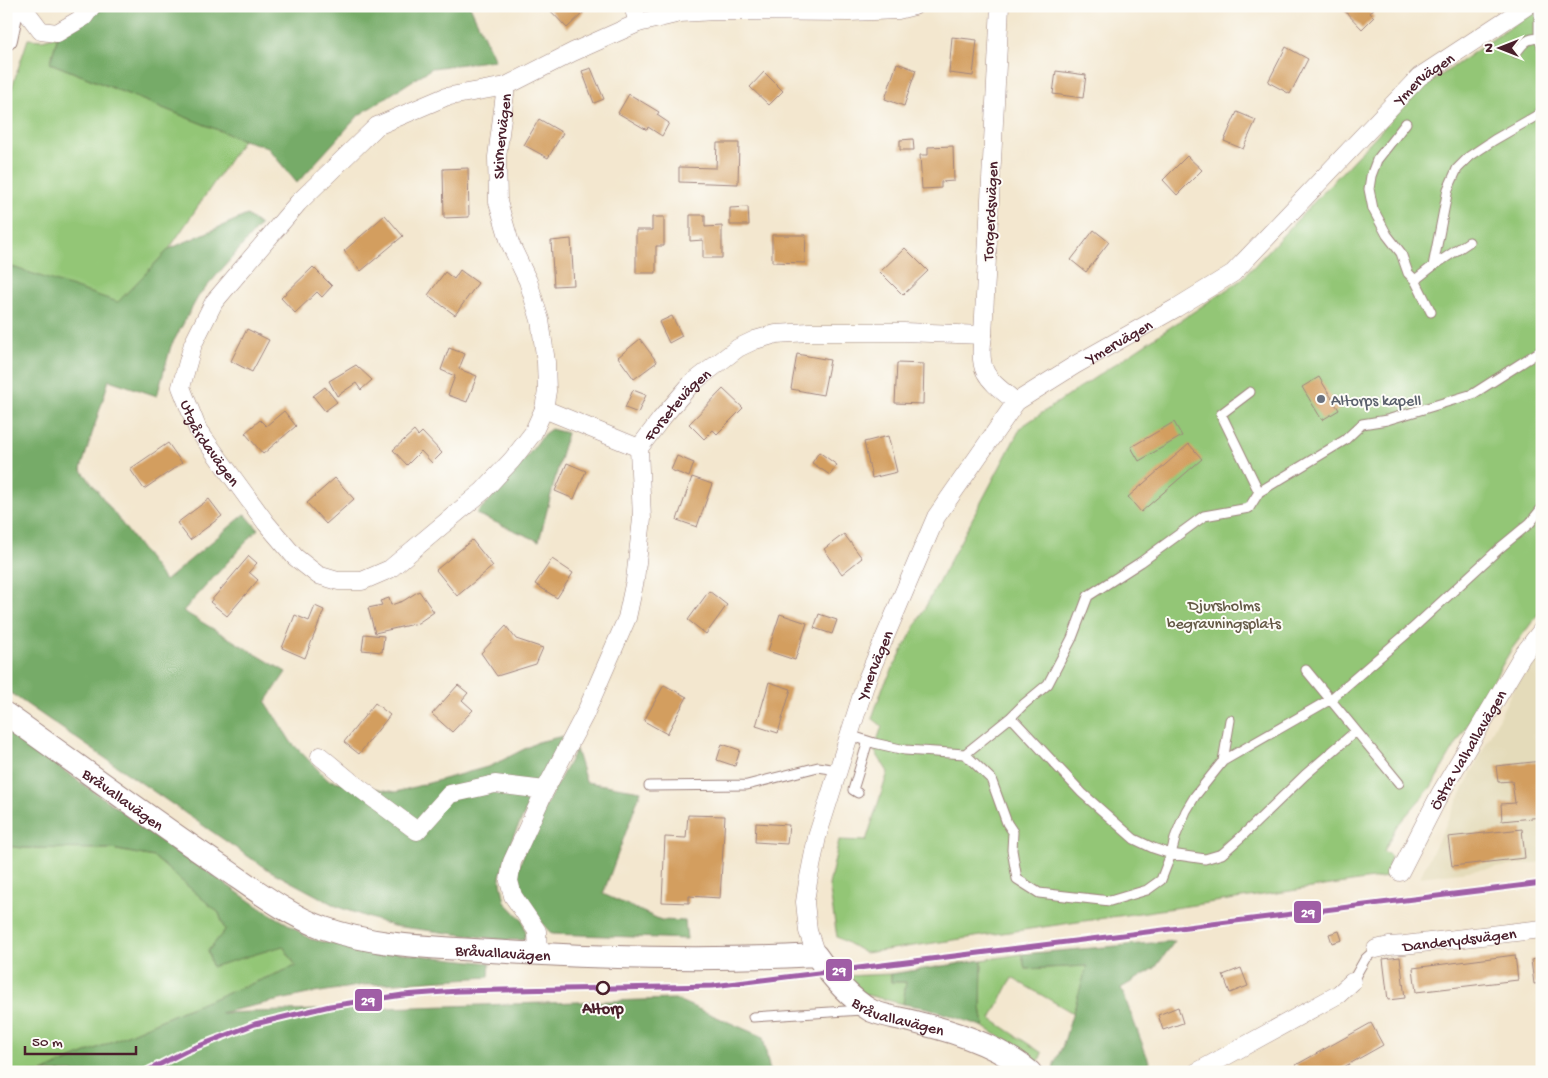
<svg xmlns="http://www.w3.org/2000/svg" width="1548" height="1078" font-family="'Gochi Hand',sans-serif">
  <rect width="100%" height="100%" fill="#fdfcf7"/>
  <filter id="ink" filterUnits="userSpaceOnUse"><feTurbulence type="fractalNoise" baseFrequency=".02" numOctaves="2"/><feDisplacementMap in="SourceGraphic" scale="10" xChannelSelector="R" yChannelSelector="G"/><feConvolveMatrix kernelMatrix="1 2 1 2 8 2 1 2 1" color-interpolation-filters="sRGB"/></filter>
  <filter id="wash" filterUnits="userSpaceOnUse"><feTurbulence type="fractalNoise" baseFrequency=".0096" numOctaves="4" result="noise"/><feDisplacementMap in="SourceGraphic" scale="20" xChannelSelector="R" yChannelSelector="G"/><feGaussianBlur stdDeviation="1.12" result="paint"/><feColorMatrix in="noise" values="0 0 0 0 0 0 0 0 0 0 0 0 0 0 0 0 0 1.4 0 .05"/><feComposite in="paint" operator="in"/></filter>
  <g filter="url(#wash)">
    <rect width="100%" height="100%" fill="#f3e7cf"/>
    <path fill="#e4dbba" d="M1542 652V862L1420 877 1514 687Z"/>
    <path fill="#93c676" stroke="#6e7250" d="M1532 12 1542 13V609L1511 650 1431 787 1396 827 1384 851 1391 856 1386 877 865 953 837 937 829 885 839 840 866 841 888 772 874 750 882 726 872 718 883 687 1021 427 1241 280 1417 92Z
      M58 36 50 63 243 140 169 249 118 303 6 265V105L28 39 42 40Z
      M6 846 23 848 112 849 154 857 219 913 225 930 208 951 283 946 296 966 180 1012 42 1072H6Z
      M1022 954 1025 969 1088 966 1073 1013 1012 978 991 1019 1042 1053 1037 1065 1019 1049 984 1027 981 1007 982 960Z
      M891 974V982H906L903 1004 863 994 844 976Z"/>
    <path fill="#76ab67" stroke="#606549" d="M97 6H470L495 60 432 68 359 115 297 183 267 147 243 140 50 63 58 36Z
      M247 215 260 225 198 297 171 346 157 396 109 380 81 469 165 581 245 514 258 529 183 611 286 672 266 702 291 742 328 780 396 792 491 766 538 742 563 736 512 839 500 877 505 902 523 921 526 933 524 940H504L393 926 338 907 265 868 6 690V265L118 302 169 249Z
      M551 429 567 433 539 541 476 514 513 475 544 434Z
      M6 730 257 906 288 924 310 939 367 951H381L490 963 489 977 364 985 308 994 220 1013 675 999 763 1037 770 1072H42L180 1012 296 966 283 946 212 967 208 951 225 930 219 913 154 857 112 849 23 848 6 846Z
      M576 749 586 782 641 791 603 894 661 920 685 921 687 939 552 934 527 908 520 888 517 873 532 831Z
      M1175 941 1155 968 1121 988 1153 1072H1053L1054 1064 1063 1045 1087 966 1025 969 1022 954Z
      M982 960 981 1007 984 1027 928 1008 903 1004 906 982H891V974Z"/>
    <g id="blocks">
      <path fill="#d39e5f" d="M546 6H578L584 12 567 28Z
        M1340 6H1376L1370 13 1374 17 1362 29Z
        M952 37 977 40 973 76 949 73Z
        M1286 47 1308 59 1290 94 1268 82Z
        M897 63 916 70 904 106 885 99Z
        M591 68 604 99 594 103 582 71Z
        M1056 71 1086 75 1083 98 1053 94Z
        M764 72 783 91 769 105 750 87Z
        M629 94 659 112 657 115 669 123 662 136 648 127 647 130 618 113Z
        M1237 112 1256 120 1243 149 1224 141Z
        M539 119 563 133 548 158 524 145Z
        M913 139 914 150H900V140Z
        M717 143H739L738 184 679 182V167L716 168Z
        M953 146 954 181 941 182V188L922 189 920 155H928V147Z
        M1187 156 1202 170 1177 195 1163 180Z
        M468 168 469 217 444 218 443 169Z
        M748 207 749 225H730V208Z
        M385 215 403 236 361 271 344 251Z
        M690 215H705V227L722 226V258H703V240L690 241Z
        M652 217H664V246H656V273H636V230H652Z
        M1094 230 1109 242 1086 272 1071 260Z
        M772 235H806L805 263 772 262Z
        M571 239 574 285 554 286 551 241Z
        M905 248 928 271 903 295 880 272Z
        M313 267 332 286 322 297 317 292 295 313 281 298Z
        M460 270 478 283 455 315 428 295 445 272 454 279Z
        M672 316 682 336 669 343 659 322Z
        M247 329 269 340 252 372 231 361Z
        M640 339 657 362 634 379 618 357Z
        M449 348 465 354 459 369 477 376 467 402 448 395 455 376 441 370Z
        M797 354 830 360 823 395 791 389Z
        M897 363 924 364 923 404 895 403Z
        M356 365 372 380 361 390 356 383 337 396 329 381Z
        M1319 377 1339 410 1322 420 1302 387Z
        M325 387 337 402 325 411 313 396Z
        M723 389 743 408 717 434 713 430 704 439 689 424Z
        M633 390 646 395 638 413 625 408Z
        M284 411 296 426 263 454 245 433 260 420 266 426Z
        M1174 422 1182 436 1139 461 1131 447Z
        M414 431 418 436 422 432 442 453 432 463 421 451 407 465 393 450Z
        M888 436 897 472 872 478 864 442Z
        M168 443 182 463 144 489 130 469Z
        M1189 444 1202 459 1141 512 1128 497Z
        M819 452 837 465 830 475 812 463Z
        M677 456 694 463 689 477 671 470Z
        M567 463 586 471 574 499 555 491Z
        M692 477 712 484 697 527 677 520Z
        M335 478 354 499 326 524 307 503Z
        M209 499 222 516 190 540 177 523Z
        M844 534 862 558 842 574 824 549Z
        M472 540 493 566 457 596 436 570Z
        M249 556 257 563 249 572 258 580 227 616 210 602Z
        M552 559 573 573 557 598 535 584Z
        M419 591 434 612 418 623 375 633 368 608 382 605 380 601 389 598 391 605 403 601Z
        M709 591 727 605 706 634 688 620Z
        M315 606 324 610 305 658 282 648 295 615 309 621Z
        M780 614 807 623 795 660 768 651Z
        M819 614 837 620 832 634 814 628Z
        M506 626 516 639 543 648 536 664 497 676 481 653Z
        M364 634 384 636 382 652 362 650Z
        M769 682 791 689 778 733 756 726Z
        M458 685 468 693 462 700 473 710 452 732 432 714Z
        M664 685 687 697 667 734 644 721Z
        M375 703 390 715 359 754 344 742Z
        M722 744 740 750 735 766 717 760Z
        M1542 761V817L1502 821 1501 804 1515 803 1512 781 1498 782 1496 766Z
        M688 815 725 816 720 898 689 896V903L662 902 665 837 686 838Z
        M756 823 789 825 787 844 755 842Z
        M1522 829 1525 858 1452 866 1448 837Z
        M1339 931 1342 940 1332 943 1329 934Z
        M1515 955 1518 980 1416 992 1413 968Z
        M1400 957 1405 998 1388 1000 1383 959Z
        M1542 958V983L1534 984 1531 960Z
        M1241 968 1248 986 1230 993 1223 975Z
        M1178 1007 1183 1023 1163 1030 1158 1015Z
        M1371 1023 1383 1045 1335 1072H1300L1296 1065Z"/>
    </g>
  </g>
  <g filter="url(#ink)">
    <use href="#blocks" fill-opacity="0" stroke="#9e837d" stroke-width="1"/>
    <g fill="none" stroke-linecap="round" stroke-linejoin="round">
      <defs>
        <path id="service" d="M1539 6V38L1542 47
          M1516 53C1524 43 1525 39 1539 38
          M1406 123 1377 160 1371 176 1369 189 1373 209 1387 235 1401 253 1408 273 1415 280 1431 312
          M1433 266 1448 189 1457 169 1470 156 1494 140 1536 116 1542 111
          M1415 280 1433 266 1469 242
          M1250 392 1221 414 1259 492
          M1306 670 1399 783
          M1011 717 1082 793 1134 839 1153 848 1171 854 1205 859 1222 854 1241 837 1305 775 1356 731
          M849 735 874 743 905 750 965 754 1011 717 1024 704 1048 684 1072 638 1088 596 1141 562 1204 516 1249 508 1259 492 1345 440 1362 424 1387 420 1473 394 1542 350
          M965 754 991 779 1007 823 1013 832 1012 850 1017 879 1039 893 1110 901 1147 890 1161 880 1171 854 1176 835 1186 811 1195 796 1223 761 1331 699 1412 629 1501 547 1530 523 1542 508
          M1223 761 1230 720
          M649 786 747 785 818 767 838 770
          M858 793 853 790 868 741
          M1352 982 1365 959 1376 949
          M753 1017 862 1010"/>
        <g id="minor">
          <path d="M22 6 41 31 57 33 84 17 92 6"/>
          <path d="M633 6 638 23"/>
          <path d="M1000 6 983 335C977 374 988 379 1016 402"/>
          <path id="s1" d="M506 86 445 97 377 126 298 203 214 302 193 344 181 387 198 430 266 523 295 557 318 575 338 581H362L390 569 483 491 512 460 533 433 544 409"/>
          <path id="s2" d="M639 448 544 409 547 391 546 362 540 320 528 281 510 243 498 202 497 157 506 86 573 52 638 23 680 13 715 11 849 12 898 10 914 6"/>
          <path d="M320 756 350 781 417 831 450 794 495 784 545 790 512 862 509 881 513 896 537 931 538 953"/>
          <path id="s3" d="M545 790 585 714 627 618 635 580 642 519 639 448 661 419 691 384 738 348 755 340 776 334 809 332H904L983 335"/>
          <path id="s4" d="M1400 872 1440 794 1522 656 1542 630"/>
          <path id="s5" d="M1376 949 1389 946 1404 945 1542 929"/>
          <path id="s6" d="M816 955 808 931 805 902 808 882 817 837 867 679 936 517 1016 402 1075 365 1176 308 1233 273 1419 77 1527 6"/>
          <path d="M1197 1072 1339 994 1352 982"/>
        </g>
        <g id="tertiary">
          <path d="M6 39 13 6"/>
          <path id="s7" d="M6 714C78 765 149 818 222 867 253 888 289 916 324 928 377 947 435 947 490 951 598 958 708 961 816 955 830 975 848 997 870 1010 881 1016 905 1019 918 1023 957 1032 999 1046 1030 1072"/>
        </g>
      </defs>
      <use href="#service" stroke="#9e837d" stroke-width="11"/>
      <use href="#minor" stroke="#9e837d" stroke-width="19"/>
      <use href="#tertiary" stroke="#9e837d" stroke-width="24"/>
      <use href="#service" stroke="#fff" stroke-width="9"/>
      <use href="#minor" stroke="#fff" stroke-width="18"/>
      <use href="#tertiary" stroke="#fff" stroke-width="22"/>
      <defs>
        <path id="rail-1" d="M145 1072 186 1051 255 1024 330 1006 403 995 458 991 713 986 1542 883"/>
      </defs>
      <use href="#rail-1" stroke="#fdfcf7" stroke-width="9"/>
      <use href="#rail-1" stroke="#a05ea6" stroke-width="5"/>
    </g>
  </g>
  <circle fill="#6b7280" stroke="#fdfcf7" stroke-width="2" cx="1321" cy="399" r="5"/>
  <circle fill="#fdfcf7" stroke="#4a1f2b" stroke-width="2.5" cx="603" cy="988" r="6"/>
  <g text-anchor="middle" stroke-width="4" stroke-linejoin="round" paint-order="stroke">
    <g font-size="16" fill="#4a1f2b" stroke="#fdfcf7">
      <text dy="6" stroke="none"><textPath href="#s6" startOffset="1128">Ymervägen</textPath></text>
      <text dy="6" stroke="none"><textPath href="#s2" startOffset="384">Skirnervägen</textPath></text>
      <text transform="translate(989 211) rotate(-87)" y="6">Torgerdsvägen</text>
      <text dy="6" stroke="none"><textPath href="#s6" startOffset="722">Ymervägen</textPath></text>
      <text dy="6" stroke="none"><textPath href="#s3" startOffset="420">Forsetevägen</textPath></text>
      <text dy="6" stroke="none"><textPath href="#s1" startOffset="531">Utgårdavägen</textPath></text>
      <text dy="6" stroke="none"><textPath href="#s6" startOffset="302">Ymervägen</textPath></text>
      <text dy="6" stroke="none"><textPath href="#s4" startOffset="140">Östra Valhallavägen</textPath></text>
      <text dy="6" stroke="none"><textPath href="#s7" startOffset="145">Bråvallavägen</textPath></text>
      <text dy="6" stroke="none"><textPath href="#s5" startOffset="84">Danderydsvägen</textPath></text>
      <text dy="6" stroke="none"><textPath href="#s7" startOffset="565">Bråvallavägen</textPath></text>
      <text dy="6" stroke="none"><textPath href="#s7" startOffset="985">Bråvallavägen</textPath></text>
    </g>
    <g font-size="16" fill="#5b616d" stroke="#fdfcf7" text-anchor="start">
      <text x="1331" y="405">Altorps kapell</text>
    </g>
    <g font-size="16" fill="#645945" stroke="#fdfcf7">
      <text x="1224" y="610">Djursholms<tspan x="1224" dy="18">begravningsplats</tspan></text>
    </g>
    <g font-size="16" font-weight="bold" fill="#4a1f2b" stroke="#fdfcf7">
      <text x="603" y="1013">Altorp</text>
    </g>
  </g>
  <g stroke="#fdfcf7" stroke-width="2">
    <rect x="1293" y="900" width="29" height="24" rx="5" fill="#a05ea6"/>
    <rect x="825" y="958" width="28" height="24" rx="5" fill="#a05ea6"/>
    <rect x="354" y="988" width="29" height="24" rx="5" fill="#a05ea6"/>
  </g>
  <g font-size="14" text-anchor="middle" font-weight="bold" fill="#fff">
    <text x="1308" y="917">29</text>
    <text x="839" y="975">29</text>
    <text x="368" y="1005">29</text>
  </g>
  <rect width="1548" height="1078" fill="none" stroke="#fdfcf7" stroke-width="25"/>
  <g transform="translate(1500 48) rotate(270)" stroke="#fdfcf7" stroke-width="4" paint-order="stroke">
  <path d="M0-4L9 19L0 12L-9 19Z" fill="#4a1f2b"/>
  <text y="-8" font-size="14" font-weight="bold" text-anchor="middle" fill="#4a1f2b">N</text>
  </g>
  <path d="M25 1046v8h111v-8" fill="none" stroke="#4a1f2b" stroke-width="2.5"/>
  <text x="32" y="1046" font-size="15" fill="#4a1f2b" stroke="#fdfcf7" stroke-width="4" paint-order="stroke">50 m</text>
</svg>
